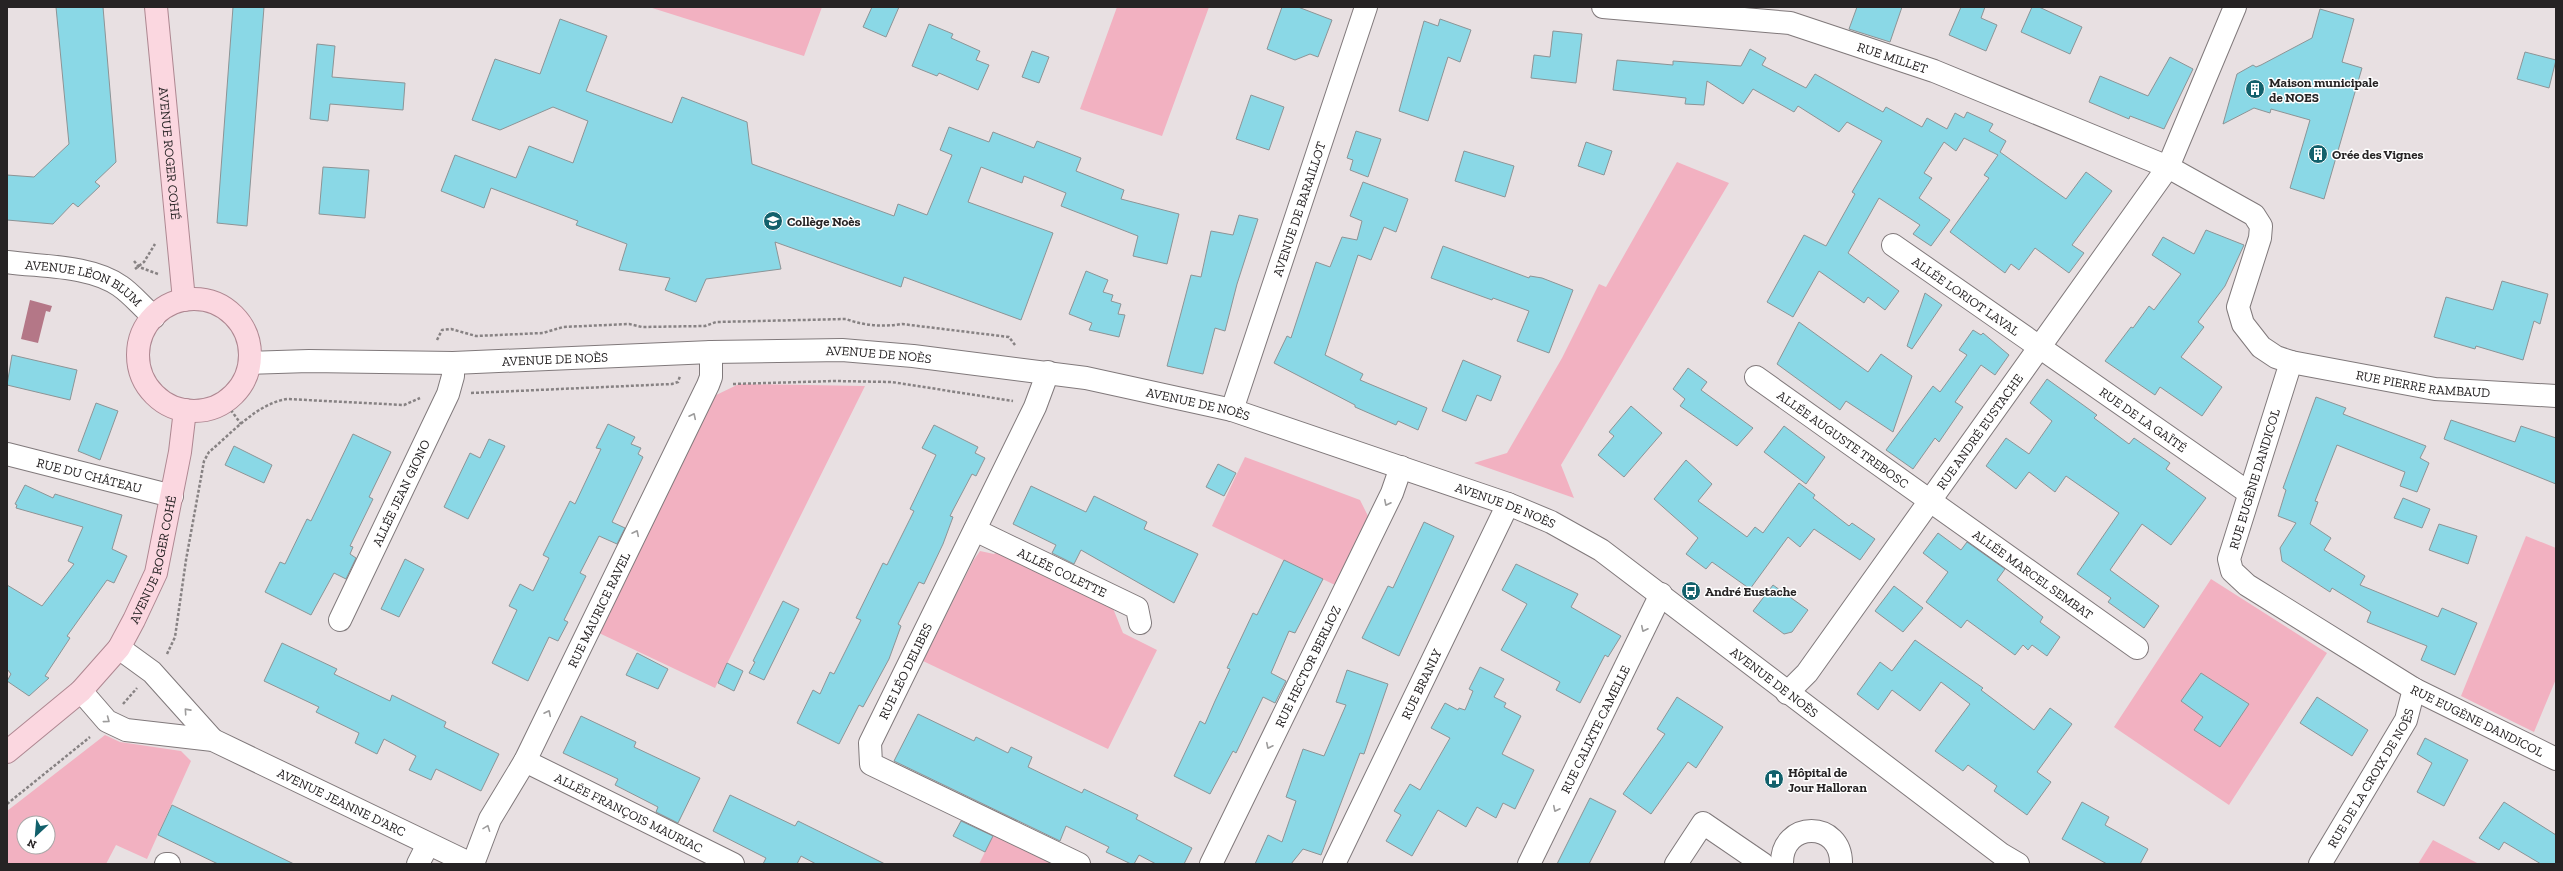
<svg xmlns="http://www.w3.org/2000/svg" width="2563" height="871" font-family="'Zilla Slab',serif">
  <rect width="100%" height="100%" fill="#e8e0e2"/>
  <path fill="#f2b1c1" fill-rule="evenodd" d="M649 7H822L804 56Z
    M1117 7H1209L1162 136 1080 109Z
    M1677 162 1729 183 1561 465 1574 498 1474 463 1507 453 1562 358 1599 284 1606 287Z
    M739 384 865 386 715 688 599 633 712 397Z
    M1245 457 1360 500 1370 520 1337 586 1212 526Z
    M2526 536 2556 548V679L2534 732 2461 696Z
    M980 551 994 554 997 552 1112 606 1123 633 1157 650 1108 749 923 661 973 561Z
    M2211 579 2327 653 2229 805 2114 727Z
    M105 735 120 742 181 751 191 761 147 859 116 845 106 864H7V811ZM24 823H48V847H24Z
    M994 834 1056 864H979Z
    M2433 840 2479 864H2418Z"/>
  <path fill="#b47787" d="M30 300 52 306 50 312 46 311 38 343 21 339Z"/>
  <path fill="#8ad8e6" stroke="#8d9496" d="M56 7H103L116 162 95 182 100 186 78 207 73 203 53 224 7 220V175L34 177 69 144Z
    M233 7H264L247 226 217 223Z
    M872 7H899L886 37 863 27Z
    M1282 7H1298L1332 20 1318 57 1310 54 1295 60 1267 49Z
    M1857 7H1902L1890 42 1849 29Z
    M1961 7H1985L1981 18 1997 25 1986 51 1949 35Z
    M2032 7H2039L2082 27 2070 54 2021 32Z
    M2320 9 2354 19 2342 62 2362 68 2324 199 2290 188 2310 120 2271 109 2270 113 2254 108 2223 124 2237 74 2253 65 2256 67 2261 65 2312 38Z
    M560 19 607 36 586 91 672 123 682 97 747 122 752 164 894 216 898 204 927 215 952 155 940 150 949 127 989 142 993 132 1034 148 1037 141 1081 158 1076 171 1124 190 1121 199 1179 214 1167 264 1133 256 1138 236 1061 206 1066 193 1024 176 1022 183 981 167 968 202 1053 233 1021 320 904 277 901 287 775 242 781 269 706 279 696 302 665 290 670 278 619 270 627 244 576 225 578 221 491 188 484 208 441 191 455 155 516 178 529 146 573 163 588 121 553 107 500 130 472 120 495 59 540 74Z
    M1440 19 1471 30 1460 62 1448 57 1428 121 1399 111 1424 21 1438 26Z
    M929 24 953 34 951 38 980 51 976 60 989 65 978 90 939 73 937 76 912 66Z
    M1553 31 1582 34 1576 83 1531 78 1534 55 1550 57Z
    M317 44 335 46 332 77 405 83 403 110 330 104 328 121 310 119Z
    M1750 49 1766 58 1762 65 1806 88 1815 74 1883 112 1886 107 1922 127 1927 118 1947 129 1955 113 1964 118 1967 112 1993 124 1989 131 2006 141 2000 152 2066 199 2086 172 2112 191 2072 245 2084 253 2069 273 2035 248 2019 270 2011 264 2005 273 1950 232 1989 178 1984 175 1998 155 1964 138 1956 151 1944 142 1924 173 1932 178 1919 198 1950 220 1931 246 1913 234 1920 225 1879 198 1848 253 1899 291 1885 310 1868 297 1864 303 1819 271 1793 317 1767 302 1804 235 1826 246 1855 194 1852 192 1882 141 1847 122 1839 132 1798 106 1794 112 1753 89 1743 104 1707 81 1704 105 1685 104 1686 98 1613 90 1617 60 1673 65V61L1741 66Z
    M1032 51 1049 57 1039 83 1022 77Z
    M2525 52 2556 60 2549 88 2517 79Z
    M2170 57 2193 69 2164 129 2130 116 2129 119 2089 102 2100 76 2148 96Z
    M1251 95 1284 107 1269 150 1236 139Z
    M1356 131 1381 139 1368 177 1350 170 1353 160 1347 158Z
    M1586 142 1612 151 1604 175 1578 166Z
    M1464 151 1514 166 1505 197 1455 181Z
    M323 167 369 170 365 218 319 214Z
    M1363 182 1408 199 1396 232 1384 227 1371 260 1358 255 1325 355 1363 374 1360 380 1427 408 1418 430 1398 421 1396 425 1355 407V405L1274 363 1287 336 1291 338 1316 262 1330 267 1342 237 1357 240 1362 221 1350 216Z
    M1239 215 1258 219 1237 284 1225 331 1215 328 1203 374 1167 366 1191 275 1201 277 1211 231 1233 235Z
    M2206 230 2244 245 2225 286 2198 322 2204 327 2181 357 2222 387 2202 416 2160 387 2155 395 2105 361 2131 327 2133 328 2149 306 2154 310 2181 274 2152 255 2163 237 2194 254Z
    M1443 246 1529 278 1530 276 1542 278 1573 290 1549 353 1517 341 1529 311 1493 298 1492 300 1431 278Z
    M1086 271 1108 280 1103 292 1113 295 1111 301 1121 304 1118 314 1125 315 1119 337 1089 330 1092 323 1069 314Z
    M2502 281 2548 294 2540 324 2534 321 2523 360 2476 346 2475 349 2434 337 2446 297 2493 310Z
    M1925 293 1942 305 1912 349 1907 346Z
    M1799 322 1868 372 1881 354 1912 376 1893 432 1846 401 1840 410 1777 364Z
    M1973 330 1981 335 1983 333 2009 355 1995 375 1981 365 1955 402 1963 407 1939 442 1935 438 1913 469 1886 450 1933 386 1940 392 1967 355 1959 350Z
    M12 355 77 370 70 400 7 385Z
    M1463 360 1501 376 1491 401 1477 395 1466 421 1442 411Z
    M1688 368 1707 382 1701 390 1753 428 1737 446 1680 406 1685 399 1673 389Z
    M2047 379 2097 415 2094 418 2129 444 2134 438 2170 463 2166 469 2206 498 2171 545 2142 524 2110 570 2159 606 2144 628 2108 602 2111 598 2077 574 2119 513 2066 476 2055 492 2029 472 2016 489 1986 466 2006 438 2029 454 2052 421 2030 403Z
    M2316 397 2346 408 2343 414 2426 446 2420 458 2429 463 2417 492 2400 486 2405 472 2337 445 2315 501 2318 502 2310 524 2331 538 2324 550 2365 576 2360 585 2438 617 2442 608 2477 623 2455 675 2421 660 2427 646 2367 622 2371 612 2332 588 2330 592 2282 561 2280 548 2296 523 2278 516 2286 490 2283 488Z
    M96 403 118 411 100 460 78 451Z
    M1631 406 1662 433 1624 477 1598 455 1614 436 1609 432Z
    M2451 420 2515 442 2521 426 2556 438V484L2444 439Z
    M608 424 635 437 631 444 641 448 638 454 643 457 612 522 625 528 617 544 599 536 580 573 586 576 564 620 568 622 558 641 549 637 528 681 492 663 517 610 509 606 520 584 533 591 549 558 543 555 570 501 575 504 601 449 596 448Z
    M934 425 978 447 975 453 985 458 976 476 972 474 953 510 950 516 953 517 943 544 924 584 919 582 898 624 901 626 889 659 863 707 859 705 839 744 797 723 813 690 820 694 830 672 834 674 861 620 856 618 883 563 887 565 914 511 910 509 936 455 922 448Z
    M1784 426 1825 457 1806 484 1764 452Z
    M353 434 391 452 369 497 373 499 350 546 353 547 350 554 356 558 346 579 334 573 311 615 265 592 280 562 285 564 307 519 311 521Z
    M489 439 505 446 468 519 444 507 470 453 480 458Z
    M234 446 272 465 264 483 225 465Z
    M1686 460 1712 484 1698 501 1747 537 1755 527 1763 533 1799 483 1815 495 1813 498 1849 526 1852 523 1875 539 1860 560 1814 529 1800 547 1788 537 1750 589 1712 562 1706 569 1686 554 1698 538 1654 499Z
    M1218 464 1236 473 1224 496 1206 487Z
    M25 485 53 498 55 494 122 515 112 549 127 556 114 583 107 580 67 636 70 638 45 676 49 678 29 696 7 681 11 674 7 669V585L42 606 74 564 68 561 83 527 16 508 17 505 15 504Z
    M1031 486 1086 512 1094 496 1147 522 1144 529 1198 554 1174 603 1081 550 1074 564 1052 553 1056 545 1013 524Z
    M2403 498 2430 509 2422 528 2394 518Z
    M1424 522 1454 536 1399 656 1362 638 1388 586 1393 588Z
    M2439 524 2477 536 2468 564 2429 550Z
    M1938 533 1961 550 1967 542 2005 569 1997 580 2043 617 2040 622 2060 637 2047 656 2032 645 2028 650 2023 645 2015 655 1967 620 1961 628 1926 602 1948 572 1923 553Z
    M405 559 424 569 399 617 381 609Z
    M1284 560 1323 579 1295 633 1289 631 1271 673 1286 681 1275 703 1263 697 1236 753 1233 751 1210 794 1174 776 1200 721 1205 724 1215 701 1230 669 1227 668 1253 613 1257 615Z
    M1516 564 1578 594 1571 607 1621 636 1608 657 1605 655 1580 703 1556 690 1560 682 1501 650 1527 604 1502 590Z
    M1773 585 1808 610 1792 632 1784 634 1753 611Z
    M1894 586 1923 608 1903 632 1875 611Z
    M783 601 799 609 764 680 749 673 755 662 753 661Z
    M1915 640 1983 688 1981 690 2034 730 2050 708 2072 724 2037 772 2051 782 2027 815 1994 791 1997 786 1968 765 1963 771 1935 751 1970 704 1941 682 1920 711 1892 690 1878 710 1857 694 1880 662 1892 671Z
    M282 643 337 669 334 674 390 701 392 695 446 722 444 727 499 754 481 791 436 769 431 780 409 770 416 756 384 739 377 754 355 743 359 733 316 712 319 707 264 681Z
    M637 653 668 669 658 689 626 675Z
    M727 663 743 671 734 691 718 683Z
    M1480 667 1504 679 1494 697 1506 703 1504 707 1521 716 1502 754 1534 770 1515 809 1503 803 1496 818 1477 807 1466 827 1438 810 1412 856 1386 841 1401 815 1394 811 1410 784 1420 790 1450 738 1431 728 1445 703 1458 710 1459 708 1465 710 1473 691 1469 689Z
    M1347 670 1388 684 1364 754 1360 753 1321 855 1303 849 1291 864H1255L1268 835 1282 842 1296 801 1286 797 1303 749 1324 756 1346 705 1336 702Z
    M2201 673 2249 704 2220 747 2194 730 2203 717 2181 701Z
    M1677 697 1723 727 1696 768 1688 762 1651 814 1623 794 1665 734 1657 729Z
    M2317 697 2368 730 2352 756 2300 723Z
    M918 714 974 741 976 737 1008 753 1011 747 1032 757 1028 767 1082 793 1084 789 1138 815 1136 819 1192 848 1184 864H1156L1139 855 1134 864H1131L1106 852 1109 847 1066 826 1060 841 894 761Z
    M581 716 636 742 634 747 700 778 678 823 656 812 658 807 615 785 618 779 563 753Z
    M2425 738 2468 760 2444 806 2417 792 2432 763 2417 754Z
    M730 795 795 826 798 821 885 864H816L801 856 797 864H763L766 858 713 831Z
    M1590 798 1616 811 1589 864H1557Z
    M2082 802 2109 817 2105 825 2148 849 2140 864H2107L2062 839Z
    M2504 802 2556 835V864H2541L2504 842 2499 850 2479 838Z
    M172 805 294 864H218L158 835Z
    M961 821 993 836 985 852 953 836Z"/>
  <g fill="none" stroke-linecap="round" stroke-linejoin="round">
    <defs>
      <g id="minor">
        <path id="s1" d="M1603 7 1790 23 1934 71 2168 167 2254 215 2261 226 2260 238 2238 307 2243 324 2261 347 2276 357 2291 362 2229 559 2232 571 2247 585 2414 689 2556 759"/>
        <path id="s2" d="M1893 245 2249 493"/>
        <path id="s3" d="M7 262C42 267 90 265 120 286 132 294 142 307 154 317"/>
        <path id="s4" d="M2291 362 2435 389 2556 396"/>
        <path id="s5" d="M250 363 309 361 453 363 711 352 842 350 913 356 1086 378 1232 410 1508 504 1551 522 1601 550 2001 854 2018 864"/>
        <path d="M1048 372 1035 407 870 743 871 764 1079 864"/>
        <path id="s6" d="M1756 377 2137 648"/>
        <path id="s7" d="M1232 410 1366 7"/>
        <path id="s8" d="M7 454 172 496"/>
        <path id="s9" d="M975 530 1137 608 1140 623"/>
        <path id="s10" d="M340 620 448 394 453 376V363"/>
        <path d="M119 648 152 672 213 740"/>
        <path id="s11" d="M81 691 107 721 126 730 213 740 471 864"/>
        <path id="s12" d="M1787 693 1807 673 2168 167 2235 7"/>
        <path id="s13" d="M525 761 733 864"/>
        <path d="M166 864H169"/>
        <path d="M418 864 428 844"/>
        <path id="s14" d="M473 864 490 819 525 761 708 385 711 377V352"/>
        <path id="s15" d="M1211 864 1392 493 1401 467"/>
        <path id="s16" d="M1334 864 1508 504"/>
        <path id="s17" d="M1529 864 1661 594"/>
        <path d="M1676 864 1703 823 1763 864"/>
        <path d="M1782 864C1781 820 1842 820 1841 864"/>
        <path id="s18" d="M2320 864 2406 720 2414 689"/>
      </g>
      <g id="major">
        <path id="s19" d="M156 7 184 300"/>
        <circle cx="194" cy="355" r="56"/>
        <path id="s20" d="M7 752 81 691 119 648 134 620 156 573 180 452 185 410"/>
      </g>
    </defs>
    <use href="#minor" stroke="#80797b" stroke-width="24"/>
    <use href="#major" stroke="#ae8791" stroke-width="24"/>
    <path stroke="#878283" stroke-width="2.5" stroke-dasharray="3 2" stroke-linecap="butt" d="M134 261 139 267 158 274
      M135 269 144 262 155 244
      M437 340 442 330 451 329 476 336 543 333 563 327 629 324 642 327 705 326 716 322 846 319C865 326 883 327 902 324L1009 337 1015 345
      M733 384 835 381 892 382 1013 401
      M471 393 672 384 678 382 680 376
      M225 402 241 424
      M167 654 175 637 186 560 204 461 209 452C232 433 256 404 287 399L404 405 420 398
      M123 704 137 688
      M7 804 90 737"/>
    <use href="#minor" stroke="#fff" stroke-width="22"/>
    <use href="#major" stroke="#fbd7e0" stroke-width="22"/>
  </g>
  <defs><path id="oneway-chevron" d="M-2-3.5L2.5 0L-2 3.5" fill="none" stroke-width="1.6" stroke-linecap="round" stroke-linejoin="round"/></defs>
  <g stroke="#9d9c9c">
    <use href="#oneway-chevron" transform="translate(693 416) rotate(-64)"/>
    <use href="#oneway-chevron" transform="translate(1387 503) rotate(116)"/>
    <use href="#oneway-chevron" transform="translate(636 533) rotate(-64)"/>
    <use href="#oneway-chevron" transform="translate(1644 629) rotate(116)"/>
    <use href="#oneway-chevron" transform="translate(187 711) rotate(-132)"/>
    <use href="#oneway-chevron" transform="translate(548 713) rotate(-64)"/>
    <use href="#oneway-chevron" transform="translate(107 720) rotate(37)"/>
    <use href="#oneway-chevron" transform="translate(1269 746) rotate(116)"/>
    <use href="#oneway-chevron" transform="translate(1556 809) rotate(116)"/>
    <use href="#oneway-chevron" transform="translate(487 828) rotate(-69)"/>
  </g>
  <defs>
    <symbol id="building-disc" viewBox="-11 -11 22 22"><circle r="9.5" fill="#12606b" stroke="#fff"/><path d="M-4-6H4V6H1V3H-1V6H-4ZM-2.5-4.3h1.7v1.8h-1.7ZM.8-4.3h1.7v1.8H.8ZM-2.5-1h1.7V.8h-1.7ZM.8-1h1.7V.8H.8Z" fill="#fff"/></symbol>
    <symbol id="school-disc" viewBox="-11 -11 22 22"><circle r="9.5" fill="#12606b" stroke="#fff"/><path d="M0-5L7-2L0 1L-7-2ZM-4 1L0 2.5L4 1V4Q0 6-4 4Z" fill="#fff"/></symbol>
    <symbol id="bus-disc" viewBox="-11 -11 22 22"><circle r="9.5" fill="#12606b" stroke="#fff"/><path d="M-5-6H5V4H4V6H2V4H-2V6H-4V4H-5ZM-3.5-4V0h7V-4ZM-3.5 1.2v1.5H-2V1.2ZM2 1.2v1.5H3.5V1.2Z" fill="#fff"/></symbol>
    <symbol id="hospital-disc" viewBox="-11 -11 22 22"><circle r="9.5" fill="#12606b" stroke="#fff"/><path d="M-5-5h3v3.5h4V-5h3V5h-3V1.5h-4V5h-3Z" fill="#fff"/></symbol>
  </defs>
  <g fill-rule="evenodd">
    <use href="#building-disc" x="2244" y="78" width="22" height="22"/>
    <use href="#building-disc" x="2307" y="143" width="22" height="22"/>
    <use href="#school-disc" x="762" y="210" width="22" height="22"/>
    <use href="#bus-disc" x="1680" y="580" width="22" height="22"/>
    <use href="#hospital-disc" x="1763" y="768" width="22" height="22"/>
  </g>
  <g text-anchor="middle" stroke-width="3" stroke-linejoin="round" paint-order="stroke">
    <g font-size="13" fill="#262324" stroke="#fff">
      <text dy="5" stroke="none"><textPath href="#s1" startOffset="296">RUE MILLET</textPath></text>
      <text dy="5" stroke="none"><textPath href="#s19" startOffset="147">AVENUE ROGER COHÉ</textPath></text>
      <text dy="5" stroke="none"><textPath href="#s7" startOffset="212">AVENUE DE BARAILLOT</textPath></text>
      <text dy="5" stroke="none"><textPath href="#s3" startOffset="81">AVENUE LÉON BLUM</textPath></text>
      <text dy="5" stroke="none"><textPath href="#s2" startOffset="89">ALLÉE LORIOT LAVAL</textPath></text>
      <text dy="5" stroke="none"><textPath href="#s5" startOffset="629">AVENUE DE NOÈS</textPath></text>
      <text dy="5" stroke="none"><textPath href="#s5" startOffset="305">AVENUE DE NOÈS</textPath></text>
      <text dy="5" stroke="none"><textPath href="#s4" startOffset="134">RUE PIERRE RAMBAUD</textPath></text>
      <text dy="5" stroke="none"><textPath href="#s5" startOffset="953">AVENUE DE NOÈS</textPath></text>
      <text dy="5" stroke="none"><textPath href="#s2" startOffset="305">RUE DE LA GAÎTÉ</textPath></text>
      <text dy="5" stroke="none"><textPath href="#s12" startOffset="325">RUE ANDRÉ EUSTACHE</textPath></text>
      <text dy="5" stroke="none"><textPath href="#s6" startOffset="107">ALLÉE AUGUSTE TREBOSC</textPath></text>
      <text dy="5" stroke="none"><textPath href="#s8" startOffset="85">RUE DU CHÂTEAU</textPath></text>
      <text transform="translate(2254 479) rotate(-73)" y="5">RUE EUGÈNE DANDICOL</text>
      <text dy="5" stroke="none"><textPath href="#s10" startOffset="141">ALLÉE JEAN GIONO</textPath></text>
      <text dy="5" stroke="none"><textPath href="#s5" startOffset="1277">AVENUE DE NOÈS</textPath></text>
      <text dy="5" stroke="none"><textPath href="#s20" startOffset="249">AVENUE ROGER COHÉ</textPath></text>
      <text dy="5" stroke="none"><textPath href="#s9" startOffset="97">ALLÉE COLETTE</textPath></text>
      <text dy="5" stroke="none"><textPath href="#s6" startOffset="340">ALLÉE MARCEL SEMBAT</textPath></text>
      <text dy="5" stroke="none"><textPath href="#s14" startOffset="284">RUE MAURICE RAVEL</textPath></text>
      <text dy="5" stroke="none"><textPath href="#s15" startOffset="220">RUE HECTOR BERLIOZ</textPath></text>
      <text transform="translate(905 671) rotate(-64)" y="5">RUE LÉO DELIBES</text>
      <text dy="5" stroke="none"><textPath href="#s5" startOffset="1601">AVENUE DE NOÈS</textPath></text>
      <text dy="5" stroke="none"><textPath href="#s16" startOffset="200">RUE BRANLY</textPath></text>
      <text dy="5" stroke="none"><textPath href="#s1" startOffset="1376">RUE EUGÈNE DANDICOL</textPath></text>
      <text dy="5" stroke="none"><textPath href="#s17" startOffset="150">RUE CALIXTE CAMELLE</textPath></text>
      <text dy="5" stroke="none"><textPath href="#s18" startOffset="100">RUE DE LA CROIX DE NOÈS</textPath></text>
      <text dy="5" stroke="none"><textPath href="#s11" startOffset="291">AVENUE JEANNE D'ARC</textPath></text>
      <text dy="5" stroke="none"><textPath href="#s13" startOffset="116">ALLÉE FRANÇOIS MAURIAC</textPath></text>
    </g>
    <g font-size="13" font-weight="bold" fill="#262324" stroke="#fff" text-anchor="start">
      <text x="2269" y="87">Maison municipale<tspan x="2269" dy="15">de NOES</tspan></text>
      <text x="2332" y="159">Orée des Vignes</text>
      <text x="787" y="226">Collège Noès</text>
      <text x="1705" y="596">André Eustache</text>
      <text x="1788" y="777">Hôpital de<tspan x="1788" dy="15">Jour Halloran</tspan></text>
    </g>
  </g>
  <rect width="2563" height="871" fill="none" stroke="#262324" stroke-width="16"/>
  <g transform="translate(36 835) rotate(206)"><circle r="19" fill="#ffffff" stroke="#a8a7a7"/>
  <path d="M0-3L7 15L0 10L-7 15Z" fill="#12606b"/>
  <text y="-6" font-size="11" font-weight="bold" text-anchor="middle" fill="#262324">N</text>
  </g>
</svg>
